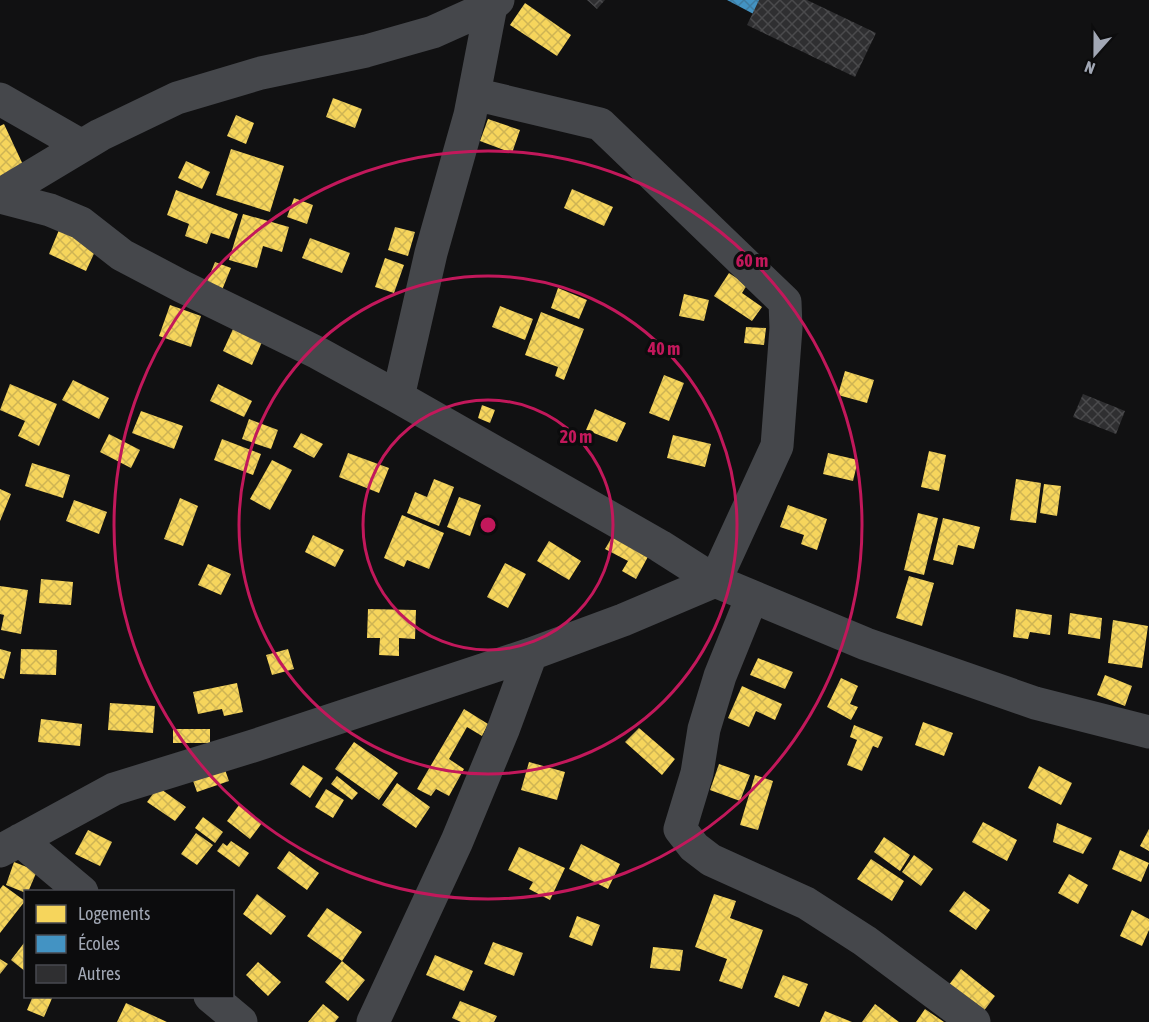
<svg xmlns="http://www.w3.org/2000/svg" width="1149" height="1022" font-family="'Asap Condensed',sans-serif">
  <defs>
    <pattern id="homes-cross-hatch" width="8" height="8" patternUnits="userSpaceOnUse" patternTransform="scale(1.5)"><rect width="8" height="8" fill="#f6d55c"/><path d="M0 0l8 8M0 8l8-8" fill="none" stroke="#ceb454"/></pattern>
    <pattern id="schools-cross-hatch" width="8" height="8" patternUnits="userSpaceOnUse" patternTransform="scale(1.5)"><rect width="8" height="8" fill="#4393c3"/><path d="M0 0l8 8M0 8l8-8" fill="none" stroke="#3e7ba0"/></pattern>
    <pattern id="building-cross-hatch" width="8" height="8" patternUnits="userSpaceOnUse" patternTransform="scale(1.5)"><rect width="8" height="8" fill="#2f2f31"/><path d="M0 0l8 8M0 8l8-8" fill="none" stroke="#4a4a4c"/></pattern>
  </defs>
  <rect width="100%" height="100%" fill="#111112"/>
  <path fill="url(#homes-cross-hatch)" d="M525 3 571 35 557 56 510 25Z
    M333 98 362 109 355 128 326 117Z
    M236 115 254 123 246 144 227 136Z
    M488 119 520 130 512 153 480 141Z
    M4 124 25 169 0 181V126Z
    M231 149 284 166 270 212 216 195Z
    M186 161 210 172 202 189 178 178Z
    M572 189 613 207 604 226 564 208Z
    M176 190 238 214 229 239 211 233 207 244 185 236 189 224 167 215Z
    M294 198 313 205 307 224 287 217Z
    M243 214 289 227 282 252 263 246 257 268 229 260Z
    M395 227 415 232 408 256 388 250Z
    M59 230 97 247 86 271 49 254Z
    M310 238 350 253 342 273 302 258Z
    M385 258 404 265 394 293 375 287Z
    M215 262 231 268 222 290 206 284Z
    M729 273 747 285 742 293 762 307 752 321 714 296Z
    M558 288 587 300 579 319 551 308Z
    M684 294 709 300 704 321 679 316Z
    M170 305 201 316 191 347 159 336Z
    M500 306 533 319 525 340 492 327Z
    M541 312 584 329 564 380 555 376 558 367 525 355Z
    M746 327 766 328 764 345 744 343Z
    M233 329 262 342 252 365 223 351Z
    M845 371 874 380 867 403 838 395Z
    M664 375 684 383 669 421 649 413Z
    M73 380 109 398 99 419 62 400Z
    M10 384 57 404 39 446 18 436 25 421 0 410Z
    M218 384 252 401 244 417 210 401Z
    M482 405 495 410 490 423 478 418Z
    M595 409 626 423 617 442 586 430Z
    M141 411 183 426 174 449 132 433Z
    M249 419 278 430 271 449 242 439Z
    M301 433 323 444 314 458 293 447Z
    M109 434 140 450 131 468 100 452Z
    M673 435 711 444 705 467 667 458Z
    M222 439 261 454 253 475 214 460Z
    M929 451 946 455 939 491 921 487Z
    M348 453 389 468 379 493 339 477Z
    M828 453 858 460 853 481 823 474Z
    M272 460 292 470 270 510 250 499Z
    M32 463 70 475 63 498 25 486Z
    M434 479 454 487 439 526 407 513 415 492 427 497Z
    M1016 479 1041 483 1036 523 1010 520Z
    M1044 484 1061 486 1057 516 1040 513Z
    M0 489 11 494 0 521Z
    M459 497 481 505 470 536 447 527Z
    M180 498 198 506 183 546 164 539Z
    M74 500 107 512 99 534 66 521Z
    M788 505 827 519 817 550 801 544 804 535 780 527Z
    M918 513 938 518 924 575 904 570Z
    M402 515 444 533 429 569 407 560 404 567 384 558Z
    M943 518 980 527 974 549 958 545 953 565 933 560Z
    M615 532 651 551 636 579 622 571 628 561 605 549Z
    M313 535 344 550 335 567 305 552Z
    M549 541 581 561 569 580 537 561Z
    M505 563 526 574 508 608 487 597Z
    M208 564 231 574 221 595 198 585Z
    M909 576 934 583 922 626 896 618Z
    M41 579 73 582 71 605 39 603Z
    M0 586 28 590 21 634 1 630 4 615 0 614Z
    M368 609 416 610 415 639 399 638V656L379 655 380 638H367Z
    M1016 609 1052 615 1050 635 1030 632 1028 639 1013 637Z
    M1070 613 1102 618 1100 639 1068 634Z
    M1113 620 1148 626 1142 668 1108 663Z
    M0 649 11 652 4 679 0 678Z
    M21 649 57 650 56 675 20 674Z
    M288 649 294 669 272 675 266 655Z
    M758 658 793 672 785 689 750 675Z
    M1105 675 1132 686 1125 706 1097 695Z
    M841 678 858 686 850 704 858 707 851 720 827 707Z
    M237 683 243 712 224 716 222 709 198 714 193 692Z
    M742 686 782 704 775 720 756 711 749 727 728 718Z
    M110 703 155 706 153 733 108 730Z
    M464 709 488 724 482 736 467 727 449 759 464 769 449 796 436 789 431 796 417 789Z
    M41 719 82 724 80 746 38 742Z
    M923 722 953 733 944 756 915 745Z
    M854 725 883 737 878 748 873 746 862 771 847 765 857 740 850 737Z
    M639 728 675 759 662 775 625 742Z
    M173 729H210V743H173Z
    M354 742 398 773 379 800 335 769Z
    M529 762 565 772 557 800 521 790Z
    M719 764 750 775 740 801 710 790Z
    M303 765 323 778 310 798 290 784Z
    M1039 766 1072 783 1061 805 1028 788Z
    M224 767 229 781 197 792 192 778Z
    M755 775 773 781 758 830 740 825Z
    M337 776 358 793 352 800 331 784Z
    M397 783 430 807 416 828 382 805Z
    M158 787 186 807 175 821 147 802Z
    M326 789 344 800 333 818 315 807Z
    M239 805 262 823 250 839 227 821Z
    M203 817 223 832 215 843 195 828Z
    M983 822 1017 840 1007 861 972 842Z
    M1057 823 1092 838 1083 854 1053 842Z
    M1149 829V851L1140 846Z
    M88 830 112 842 100 866 75 854Z
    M196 833 213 845 197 865 181 854Z
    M884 837 910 855 900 871 874 852Z
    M231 841 249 853 239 867 217 851 223 843 227 846Z
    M581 844 620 864 608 889 569 869Z
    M519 847 565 868 550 900 529 889 533 882 508 870Z
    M1120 850 1149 863 1141 882 1112 869Z
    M289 851 319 873 307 890 277 868Z
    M914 855 933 869 921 886 902 872Z
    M871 859 904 881 892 901 857 879Z
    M14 862 37 871 28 892 26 893 6 885Z
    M1069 874 1088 885 1078 904 1058 893Z
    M3 885 25 901 0 933V889Z
    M964 891 990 910 976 930 949 911Z
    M257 894 286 916 271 935 243 914Z
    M714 894 736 901 730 918 763 930 742 989 719 981 727 959 695 947Z
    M327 908 362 932 342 961 307 936Z
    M1132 910 1149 919V930L1142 946 1120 936Z
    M577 916 600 925 592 946 569 937Z
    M493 942 523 953 514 976 484 964Z
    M24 943 26 945V972L11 960Z
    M653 947 683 950 680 971 650 968Z
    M435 955 473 971 464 991 426 975Z
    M0 959 8 964 0 974Z
    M342 961 365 980 348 1001 325 982Z
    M258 962 281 982 268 996 246 975Z
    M961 969 995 996 983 1012 948 986Z
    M783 975 808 984 799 1007 774 997Z
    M33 996H53L44 1017 27 1010Z
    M460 1001 497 1016 494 1022H461L452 1018Z
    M126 1003 167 1022H117Z
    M323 1004 339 1017 335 1022H308Z
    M875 1004 899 1022H862Z
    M925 1009 944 1022H916Z
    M825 1011 852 1022H820Z"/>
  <path fill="url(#schools-cross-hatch)" d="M727 0H773L763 19Z"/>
  <path fill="url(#building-cross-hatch)" d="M587 0H605L597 9Z
    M759 0H807L876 33 855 77 747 25Z
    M1083 394 1125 411 1116 434 1073 417Z"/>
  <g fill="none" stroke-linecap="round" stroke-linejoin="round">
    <path stroke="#45474b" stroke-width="33" d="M0 99 82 146
      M0 195 100 135 177 98 261 73 366 51 433 32 491 6 498 0
      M0 197 50 210 81 223 122 255 181 286 318 353 398 397 660 546 715 581 866 644 1035 703 1149 732
      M398 397 431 253 470 115 491 6
      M752 597 720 676 704 729 697 773 680 829 694 847 711 860 806 903 865 941 974 1022
      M20 840 82 892
      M0 851 114 789 253 746 531 654 623 620 715 581 777 446 786 328 785 302 600 124 474 94
      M210 996 241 1022
      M373 1022 457 841 503 730 531 654"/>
  </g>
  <g fill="none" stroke="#c2185b" stroke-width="3">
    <circle cx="488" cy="525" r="125"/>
    <circle cx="488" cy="525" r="249"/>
    <circle cx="488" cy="525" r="374"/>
  </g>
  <circle cx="488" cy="525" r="9" fill="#c2185b" stroke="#0c0c0d" stroke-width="3"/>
  <g font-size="18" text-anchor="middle" font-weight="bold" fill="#c2185b" stroke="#0c0c0d" stroke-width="6" stroke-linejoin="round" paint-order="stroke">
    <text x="752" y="267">60 m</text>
    <text x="664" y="355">40 m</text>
    <text x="576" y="443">20 m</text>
  </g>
  <rect x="24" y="890" width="210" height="108" fill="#0c0c0d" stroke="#484a50" stroke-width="1.5"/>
  <rect x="36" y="905" width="30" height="18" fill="#f6d55c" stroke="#484a50" stroke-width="1.5"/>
  <text x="78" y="920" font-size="18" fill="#a1a7b4">Logements</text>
  <rect x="36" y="935" width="30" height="18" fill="#4393c3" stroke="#484a50" stroke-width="1.5"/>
  <text x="78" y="950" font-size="18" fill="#a1a7b4">Écoles</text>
  <rect x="36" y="965" width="30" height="18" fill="#2f2f31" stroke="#484a50" stroke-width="1.5"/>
  <text x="78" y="980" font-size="18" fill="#a1a7b4">Autres</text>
  <g transform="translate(1095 54) rotate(201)" stroke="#0c0c0d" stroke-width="4.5" paint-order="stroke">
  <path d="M0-4.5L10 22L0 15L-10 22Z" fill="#a1a7b4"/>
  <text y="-9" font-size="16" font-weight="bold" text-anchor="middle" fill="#a1a7b4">N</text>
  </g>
</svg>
